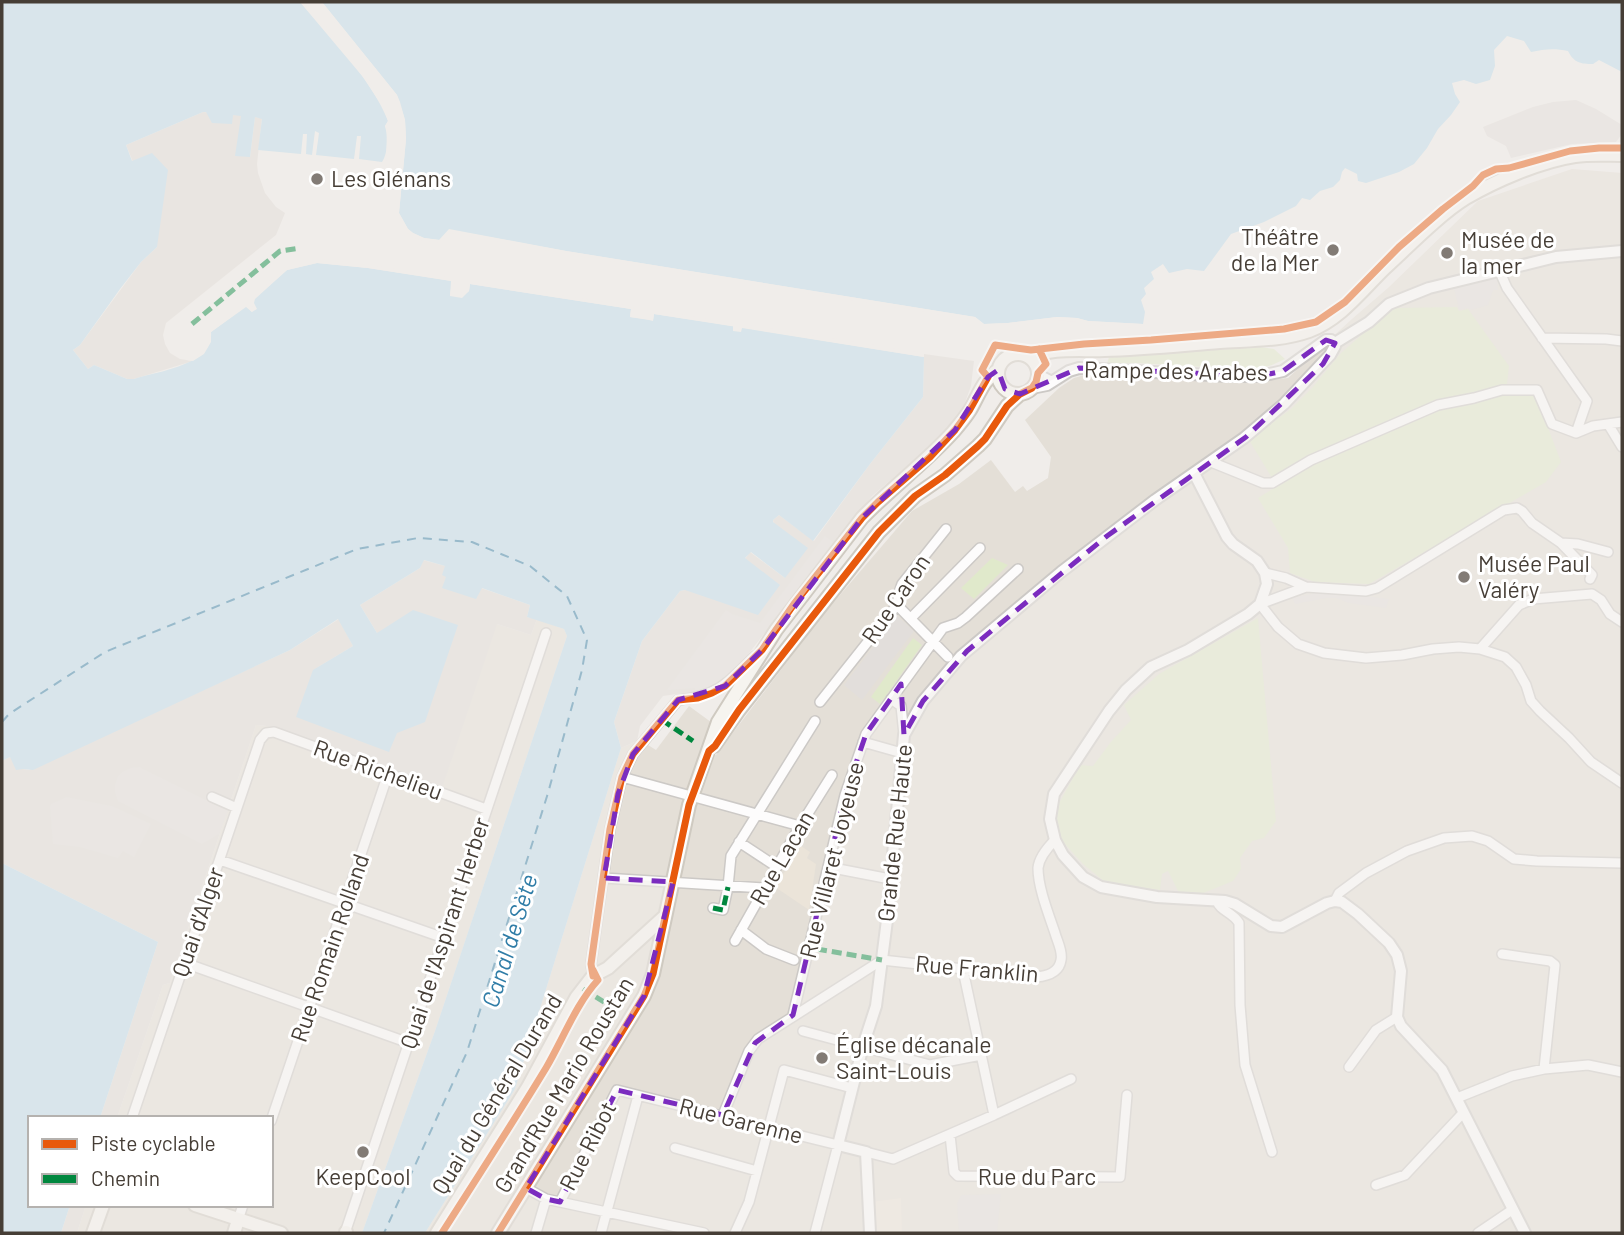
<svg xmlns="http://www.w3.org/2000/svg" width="1624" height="1235" font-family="Barlow,sans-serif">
  <rect width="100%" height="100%" fill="#f0edea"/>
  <path fill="#e4dfd7" d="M1572 169 1622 173V1233H425L515 1089 621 748 640 740 656 750 689 706 715 725 701 747 716 755 822 616 912 511 959 484 991 460 1015 492 1023 486 1027 491 1048 478 1051 457 1025 420 1059 388 1074 378 1081 376 1251 382 1288 378 1352 319 1388 288 1478 201Z
    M537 619 561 628 564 629 567 636 435 1031 362 1233H77L86 1205H271V1118H117L163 985 170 983 256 725 277 727 497 624 531 635Z"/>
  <path fill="#e0dcd8" d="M203 112 241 115 250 157 255 117 262 118 257 164 258 173 265 193 276 207 285 213 276 235 166 323 163 335 165 344 170 353 180 359 193 361 134 379H127L94 365 88 369 73 350 80 345 141 262 157 247 133 162 126 145Z
    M924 354 974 361 971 386 963 408 936 441 872 496 738 667 704 690 663 696 640 726 637 741 621 748 614 722 642 641 680 591 685 590 745 559 750 552 785 578 773 520 779 515 814 541 870 464 923 397Z
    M423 560 445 566 447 576 443 587 481 588 530 605 527 617 537 619 531 635 497 624 442 788 277 727 256 725 170 983 163 985 117 1118H100L158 942 2 863V761L10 757 23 769 29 770 290 650 339 619 353 646 313 670 377 633 360 605 420 568Z
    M70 1205H86L77 1233H61Z"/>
  <path fill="#ebe4d9" d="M801 846 810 852 807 858 816 864 809 910 775 887Z
    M901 1198 902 1233H874L871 1202Z"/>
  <path fill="#e0e9cb" d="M1457 307 1459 311 1468 309 1509 366 1507 384 1471 394 1440 399 1309 457 1272 478 1249 440 1291 409 1312 388 1340 354 1392 308Z
    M1261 347 1274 349 1285 359 1272 365 1256 370 1135 363 1107 364 1109 357Z
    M1504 393H1535L1561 462 1546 482 1369 584 1315 582 1290 573 1288 548 1258 498 1313 464 1437 410Z
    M992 558 1008 565 974 599 961 588Z
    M1258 618 1276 821 1264 838 1252 841 1240 858 1241 869 1233 881 1201 894 1179 893 1168 871 1162 874 1160 890 1105 882 1083 864 1064 843 1055 827 1057 807 1080 765 1093 766 1110 743 1131 720 1124 705 1159 674Z
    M913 638 922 645 880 704 871 697Z"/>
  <path fill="#e2dedb" d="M1576 100 1596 109 1622 125V134L1616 142 1572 144 1511 158 1506 146 1487 136 1483 127 1533 107 1553 102Z
    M1497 277 1498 290H1493L1488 305 1471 310 1468 308 1459 310 1454 287Z
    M825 536 833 542 738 667 715 685 704 690 695 691V688L667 690 726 610 732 614 760 623Z
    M1325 591 1389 599 1386 608 1349 603 1336 598H1327L1295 604 1292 598Z
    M897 616 914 631 862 700 844 685Z
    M139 767 228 811 219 834 202 844 118 801 115 792V785L118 776 124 771 131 768Z
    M67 797 112 806 151 824 134 857 123 851 118 858 80 847 53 844 50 807 51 804Z
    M1001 1194 997 1233H959L957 1203 961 1195Z"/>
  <path fill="#bcdced" d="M2 2H300C329 35 373 81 388 121L385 126C388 137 388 153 382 162L359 159 361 136H357L354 159 316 155 319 133 315 131 312 155 306 154 307 134H303L301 154 258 150 262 119 255 117 250 157 235 156 241 116 233 115 232 124 212 123 206 112H203L126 145 132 161 152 153 168 170 157 247 141 262 120 289 80 345 73 350 88 369 94 365 127 379H134C159 371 214 365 211 332L246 306 252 312 254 299 287 270 317 263 368 268 452 281 450 296H462L469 291 470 284 631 309 630 317 653 320 654 314 733 326V331L741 332 742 328 924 357 923 397 870 464 813 541 779 515 773 520V522L808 548 785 578 751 552 745 558 780 585 758 615 685 590 680 591 642 641 614 722 621 748 515 1089 425 1233H362L435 1031 567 636 564 629 561 628 527 617 530 605 482 588 476 599 442 588 446 577 442 575 445 566 424 560 420 568 360 605 377 633 413 610 458 625 425 722 397 733 389 752 296 717 313 670 353 646 338 619 290 650 33 770 23 769 16 770 10 757 2 761Z
    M322 2H1622V72L1599 60 1593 64C1581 64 1574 63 1568 51 1555 48 1544 49 1531 52L1524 41 1507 36 1494 50 1495 66 1490 80 1476 84 1464 80 1452 83 1455 94 1460 102 1451 115 1438 129 1427 148 1414 164 1399 172 1366 183 1358 181 1357 174 1345 168 1342 172 1340 180 1333 187 1320 191 1310 200 1302 198 1296 206 1264 222 1231 234 1204 271 1187 269 1169 273 1163 264 1151 272 1154 279 1144 288 1146 294 1141 300 1145 312 1143 324 1088 321 1077 318 1057 317 1008 323 984 324 975 317 566 251 450 230 440 240 424 238 413 233 408 229 399 213 406 139 405 120 397 95Z
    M2 863 158 942 100 1118H30V1205H70L61 1233H2Z"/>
  <path fill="#f0edea" d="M300 2H305L328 29 366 75 387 107 392 121 389 127V157L386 162 387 131 385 126 388 121 384 109 363 77Z
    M318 2H322L397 95 400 102 405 120 406 139 399 213 408 229 413 233 424 238 439 240 449 229 566 251 975 317 984 324 1008 323 1057 317 1077 318 1088 321 1143 324V328L1088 325 1076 322 1057 320 1009 327H984L974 320 565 254 451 233 440 243 424 241 412 237 405 231 395 214V205L403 139 402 121 397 103Z
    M317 259 369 265 453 278 455 281 454 293 459 294 466 289 467 283 470 281 632 306 635 309 634 314 649 317 651 312 654 310 734 323 737 327 654 314 653 321 649 320 630 317 631 309 470 284 469 291 462 298 450 296 451 281 368 268 317 263 287 270 255 299 254 303 257 309 252 312 246 307 211 332V342L204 354 193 361 186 360 198 355 204 349 207 341 209 329 245 303H248L253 307 250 303 252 297 285 267Z
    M743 324 924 353 926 354H924V357L739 327Z"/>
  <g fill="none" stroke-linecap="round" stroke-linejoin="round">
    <path stroke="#307da7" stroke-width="2" stroke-dasharray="9 7" stroke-linecap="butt" d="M2 722 9 714 105 652 357 549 418 538 472 542 530 566 567 596 587 640 582 670 548 793 467 1052 384 1233"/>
    <defs>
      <path id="minor" d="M1542 338 1606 339 1622 341
        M1608 424 1622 447
        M1576 433 1593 426 1622 422
        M1211 462 1263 483H1272L1311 460 1438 405 1474 398 1502 390H1537L1552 424 1576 433 1587 401 1507 288 1499 270
        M1561 543 1578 544 1608 552
        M1265 573 1286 578 1306 587 1366 591 1377 588 1504 510 1517 508 1522 511 1532 523 1561 543 1592 575 1590 579
        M1306 587 1260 604 1278 627 1298 644 1324 653 1366 658 1402 655 1433 649 1459 647 1480 649 1505 657 1516 667 1526 685 1531 701 1540 711 1569 738 1591 762 1622 783
        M897 605 948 657
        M911 618 980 548
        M1480 649 1519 605 1533 599 1592 594 1601 600 1610 614 1622 622
        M891 699 901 706 904 735
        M820 702 897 605 899 593 902 584 946 529
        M863 742 902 753
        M622 777 800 826
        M212 797 237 808
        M739 842 777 867
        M220 860 444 938
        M828 867 890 879
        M604 878 764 888
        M1217 901C1220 911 1233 912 1239 923L1240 1005 1245 1065 1272 1152
        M1335 901 1339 893 1366 873 1407 851 1444 838 1472 836 1488 841 1514 859 1537 861 1622 863
        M713 908 723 910 728 887 731 856 815 721
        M741 930 766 949 794 960
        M735 941 800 826 832 775
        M1502 954 1550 961 1555 965 1544 1069
        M185 963 409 1043
        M963 970 994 1115
        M593 976 591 964 610 829 622 777 633 754 678 700C718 696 728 683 755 656
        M793 1015 845 795 866 734 943 628 958 623 966 617 1018 569
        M803 1031 930 1065 981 1055
        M1349 1067 1376 1030 1397 1017
        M1457 1098 1512 1076 1544 1069 1588 1065 1622 1072
        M723 1115 749 1051 758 1039 882 960 1036 977C1047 976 1059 973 1061 960 1063 951 1057 941 1055 933 1049 915 1038 888 1038 868 1039 858 1048 847 1055 840
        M132 1118 260 740 266 733 274 732 486 809
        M271 1121 388 774
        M950 1135 954 1172 958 1176 1120 1177 1127 1095
        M675 1148 757 1171
        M866 1152 893 1159 994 1115 1071 1079
        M1376 1185 1405 1175 1463 1113
        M526 1188 546 1199 704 1233
        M560 1202 617 1090 838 1145 815 1233
        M238 1220 243 1205
        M345 1233 546 633
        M536 1233 546 1199
        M601 1233 638 1096
        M735 1233 749 1202 784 1070 852 1088
        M1478 1233 1512 1210"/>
      <path id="tertiary" d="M1038 375 1052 382
        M1032 388 1047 385 1069 371 1079 368 1229 376H1260L1283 371 1326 340H1331L1335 343
        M1194 473 1227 537 1233 544 1257 561 1265 573 1267 584 1260 604 1248 614 1188 650 1151 667 1126 690 1109 711 1054 794 1050 819 1055 840 1063 855 1083 877 1101 887 1157 897 1225 901 1235 904 1271 926 1282 927 1327 903 1335 901 1342 902 1358 914 1389 943 1397 955 1401 971 1397 1017 1401 1026 1442 1070 1525 1233
        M870 1233 866 1152 838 1145 863 1046 876 1006 887 920 904 735 923 701 961 656 1061 572 1155 500 1244 438 1284 404 1330 355 1335 346V343L1369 322 1389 304 1429 288 1556 257 1622 251"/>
      <path id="secondary" d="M998 374a20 20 0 1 1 40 0a20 20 0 1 1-40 0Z
        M1031 358C1050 347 1081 351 1104 350 1143 349 1181 345 1220 342 1249 340 1281 341 1309 331 1341 319 1362 290 1386 267 1409 246 1440 214 1466 198 1495 181 1541 161 1575 156 1590 154 1606 155 1622 155
        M714 746 739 710 879 532 915 496 945 475 978 446 985 439 1007 406 1020 394
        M195 1205 281 1233
        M346 1232V1233
        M93 1233 103 1205
        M234 1233 238 1220
        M437 1233 528 1087 576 998 593 976 608 968 664 917
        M498 1233 644 996 653 974 689 805 718 722 776 630 862 518C891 488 925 463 953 432 959 425 965 418 970 410 979 395 982 381 998 370"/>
    </defs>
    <use href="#minor" stroke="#ccc9c6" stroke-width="12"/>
    <use href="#tertiary" stroke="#ccc9c6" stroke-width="14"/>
    <use href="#secondary" stroke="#cfcac1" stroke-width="16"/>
    <use href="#minor" stroke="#fdfcfc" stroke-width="9"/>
    <use href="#tertiary" stroke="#fdfcfc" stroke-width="10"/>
    <use href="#secondary" stroke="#f6f4ef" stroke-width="12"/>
    <path stroke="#00873e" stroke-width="5" stroke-dasharray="10 5" stroke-linecap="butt" d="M192 324 280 251 300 248
      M662 720 693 741
      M713 908 723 910 728 887
      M817 949 882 960
      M583 989 620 1012"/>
    <defs>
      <path id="cycleway" d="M593 976 591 964 610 829 622 777 633 754 678 700 698 698 712 693 725 686 762 650 794 604 862 518 878 502 930 457 955 430 969 411 988 377 982 370 995 345 1031 350 1084 344 1151 340 1284 329 1316 322 1345 302 1399 247 1443 209 1473 186 1483 175 1496 169 1509 168 1570 151 1599 148H1622
        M442 1233C477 1178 512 1124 546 1068 563 1039 576 1004 598 980L593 970
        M498 1233 644 996 653 974 689 805 709 751 715 746 739 710 879 532 915 496 945 475 978 446 985 439 1007 406 1020 394 1032 388 1036 382 1038 373 1046 364 1039 349"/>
    </defs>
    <use href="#cycleway" stroke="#fff" stroke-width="11"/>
    <use href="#cycleway" stroke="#e8590c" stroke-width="7"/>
  </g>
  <path d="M0 0H1624V1235H0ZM1326 340 1335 343 1323 364 1246 437 1107 536 967 651 923 701 904 735 901 684 866 734 845 795 793 1015 755 1043 723 1115 617 1090 560 1202 546 1199 526 1188 644 996 673 882 604 878 618 794 633 754 678 700 725 686 762 650 862 518 955 430 988 377 998 370 1005 389 1020 394 1079 368 1260 376 1283 371Z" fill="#f0edea" fill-opacity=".55" fill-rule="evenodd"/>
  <path fill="none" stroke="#7b2cbf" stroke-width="5" stroke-dasharray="14 9" stroke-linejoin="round" d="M1326 340 1335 343 1323 364 1246 437 1107 536 967 651 923 701 904 735 901 684 866 734 845 795 793 1015 755 1043 723 1115 617 1090 560 1202 546 1199 526 1188 644 996 673 882 604 878 618 794 633 754 678 700 725 686 762 650 862 518 955 430 988 377 998 370 1005 389 1020 394 1079 368 1260 376 1283 371Z"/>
  <g fill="#827b75" stroke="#fff" stroke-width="2.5">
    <circle cx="317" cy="179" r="7"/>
    <circle cx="1333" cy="250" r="7"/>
    <circle cx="1447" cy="253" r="7"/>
    <circle cx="1464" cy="577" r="7"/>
    <circle cx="822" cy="1058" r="7"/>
    <circle cx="363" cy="1152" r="7"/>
  </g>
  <g text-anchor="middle" stroke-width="6" stroke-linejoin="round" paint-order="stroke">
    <g font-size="23" fill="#463e36" stroke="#fff" text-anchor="start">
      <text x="331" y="187">Les Glénans</text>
      <text x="1319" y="245" text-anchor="end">Théâtre<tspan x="1319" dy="26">de la Mer</tspan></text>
      <text x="1461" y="248">Musée de<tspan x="1461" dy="26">la mer</tspan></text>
      <text x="1478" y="572">Musée Paul<tspan x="1478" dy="26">Valéry</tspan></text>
      <text x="836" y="1053">Église décanale<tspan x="836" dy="26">Saint-Louis</tspan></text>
      <text x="363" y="1185" text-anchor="middle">KeepCool</text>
    </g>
    <g font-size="23" fill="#463e36" stroke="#fff">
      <text transform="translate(1176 371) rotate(1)" y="8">Rampe des Arabes</text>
      <text transform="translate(896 599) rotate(-56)" y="8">Rue Caron</text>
      <text transform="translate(378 770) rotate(20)" y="8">Rue Richelieu</text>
      <text transform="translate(895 833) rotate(-84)" y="8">Grande Rue Haute</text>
      <text transform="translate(782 858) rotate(-60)" y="8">Rue Lacan</text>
      <text transform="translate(832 860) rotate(-76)" y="8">Rue Villaret Joyeuse</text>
      <text transform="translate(198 922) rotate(-71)" y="8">Quai d'Alger</text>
      <text transform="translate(445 933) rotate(-72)" y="8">Quai de l'Aspirant Herber</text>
      <text transform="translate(330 948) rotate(-71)" y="8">Rue Romain Rolland</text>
      <text transform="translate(977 969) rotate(5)" y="8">Rue Franklin</text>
      <text transform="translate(564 1085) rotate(-59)" y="8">Grand'Rue Mario Roustan</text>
      <text transform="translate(497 1094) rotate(-59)" y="8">Quai du Général Durand</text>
      <text transform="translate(741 1121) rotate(14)" y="8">Rue Garenne</text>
      <text transform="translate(588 1146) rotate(-63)" y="8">Rue Ribot</text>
      <text x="1037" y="1185">Rue du Parc</text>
    </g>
    <g font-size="24" font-style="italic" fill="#307da7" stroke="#fff">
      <text transform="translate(510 941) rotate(-73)" y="8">Canal de Sète</text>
    </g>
  </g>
  <rect width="1624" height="1235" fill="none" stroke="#463e36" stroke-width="7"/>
  <rect x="28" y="1116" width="245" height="91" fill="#ffffff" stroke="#b5b2af" stroke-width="2"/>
  <rect x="42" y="1139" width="35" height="10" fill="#e8590c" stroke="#b5b2af" stroke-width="2"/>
  <text x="91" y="1151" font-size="21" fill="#463e36">Piste cyclable</text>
  <rect x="42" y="1174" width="35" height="10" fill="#00873e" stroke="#b5b2af" stroke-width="2"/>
  <text x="91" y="1186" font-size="21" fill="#463e36">Chemin</text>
</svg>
